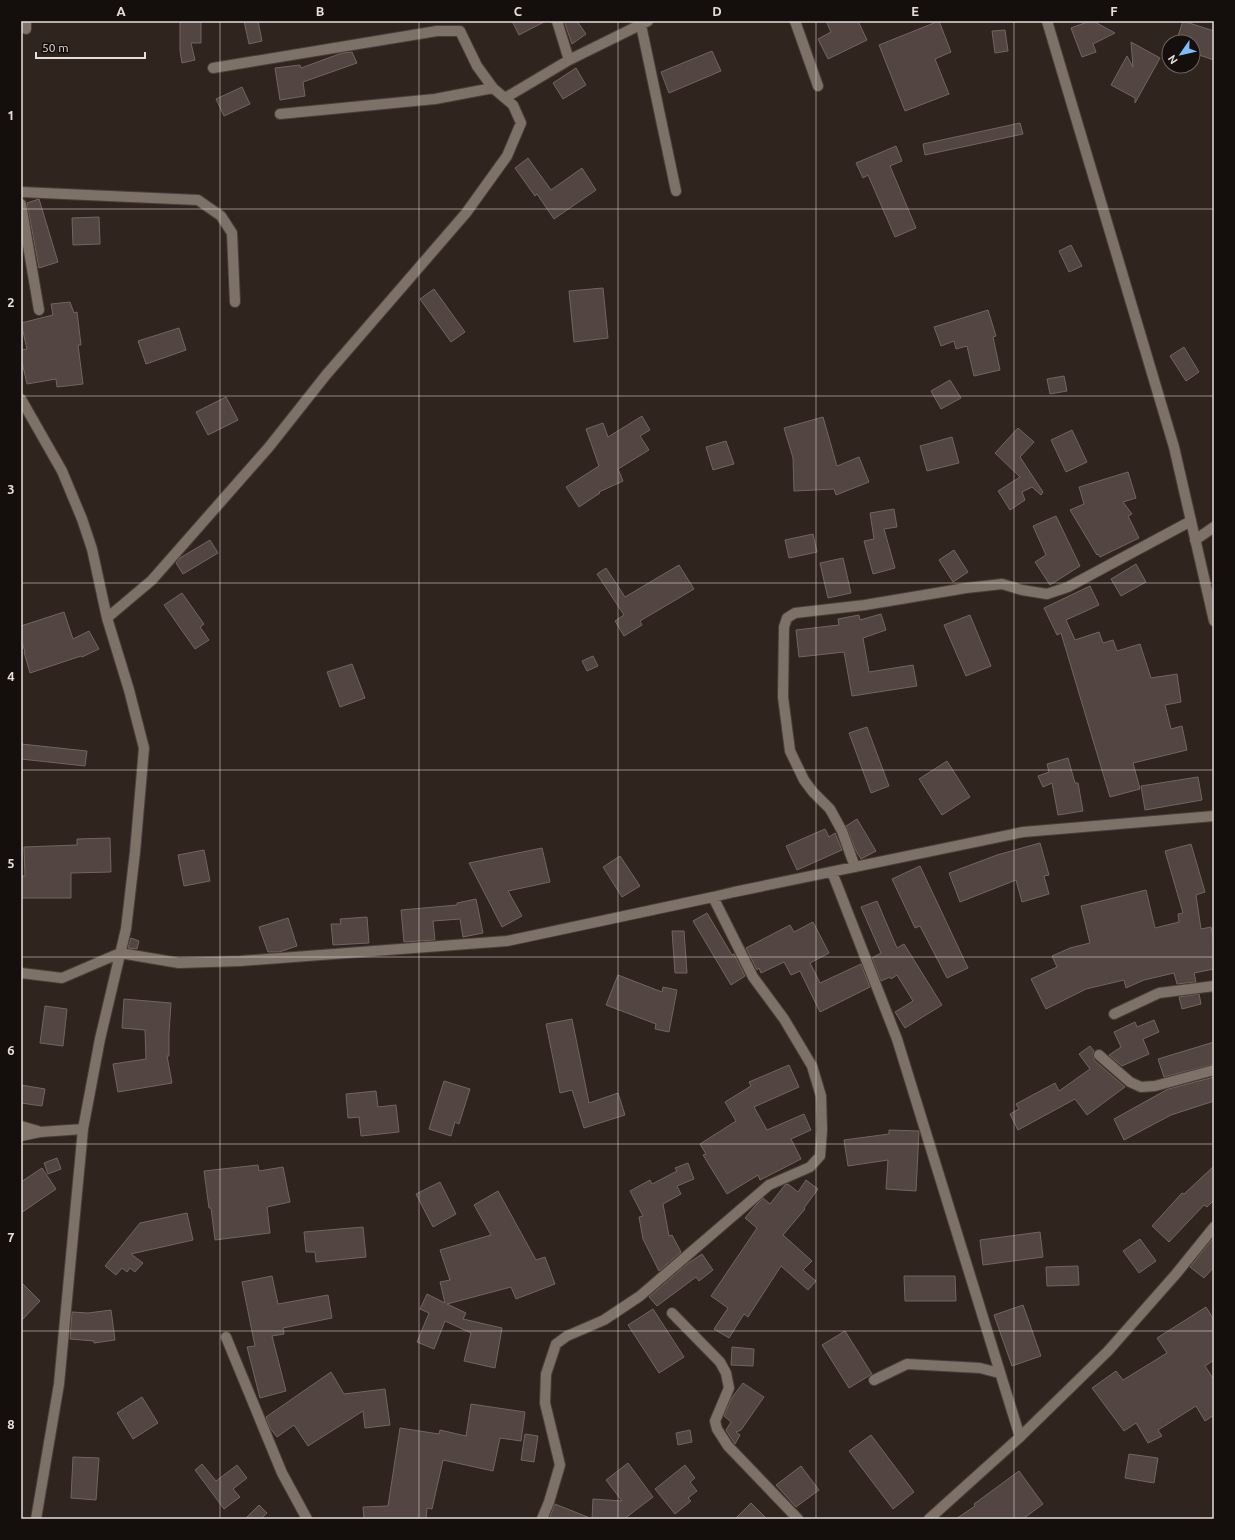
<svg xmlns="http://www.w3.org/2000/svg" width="1235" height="1540" font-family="Ubuntu,sans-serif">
  <rect width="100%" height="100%" fill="#30251e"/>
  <path fill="#534541" stroke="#736460" d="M180 21H201V43H191L195 60 182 63 180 51Z
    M244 21H258L262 41 249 44Z
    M512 21H546L519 35Z
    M564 21H577L586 34 572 44Z
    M826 21H858L867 40 828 59 818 39 831 32Z
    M939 21 951 52 935 59 949 94 905 111 879 45Z
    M1090 21H1093L1115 33 1093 44 1096 52 1082 57 1071 28Z
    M1183 21 1214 31V60L1193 53V42H1176Z
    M1005 30 1008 51 995 53 992 31Z
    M1131 42 1160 58 1135 103V98L1111 85 1127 56 1133 67Z
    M712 51 721 71 669 93 661 72Z
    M352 52 357 63 303 82 305 96 280 100 275 68 300 65 301 68 342 53Z
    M576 68 586 85 563 99 553 83Z
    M242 87 250 104 224 116 216 99Z
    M1020 123 1023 134 925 155 923 144Z
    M896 146 902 161 890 166 916 228 895 237 868 175 863 178 856 163Z
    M528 158 551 190 582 168 596 190 554 219 537 194 535 196 515 168Z
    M39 199 58 262 39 268 27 203Z
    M99 217 100 244 73 245 72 218Z
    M1071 245 1082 266 1069 272 1059 251Z
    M603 288 608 338 574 342 569 291Z
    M434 289 465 332 451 342 420 299Z
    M70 302 74 313 77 312 81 345H78L83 384 57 387 56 379 27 384 22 362H21V350L27 349 21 323 53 315 51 304Z
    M988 310 996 336 993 337 1000 370 974 376 967 346 956 349 954 341 941 346 934 327Z
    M179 328 186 350 146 364 138 341Z
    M1184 347 1199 372 1186 381 1170 356Z
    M1064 376 1067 391 1050 394 1047 379Z
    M950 380 961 398 941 409 931 391Z
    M226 397 238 420 208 435 196 412Z
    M642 416 650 430 640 436 649 450 618 469 623 481 599 492 600 493 579 507 566 487 599 466 586 429 603 423 608 437Z
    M823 417 837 466 859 457 869 482 836 495 834 489 794 491 793 458 784 428Z
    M1018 428 1034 442 1020 457 1043 492 1041 495 1032 487 1022 492 1025 500 1010 510 998 491 1020 477 995 453Z
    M1072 430 1087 462 1066 472 1051 440Z
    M952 437 959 463 927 471 920 446Z
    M726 441 734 464 713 470 706 447Z
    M1128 472 1136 498 1123 502 1132 514 1128 516 1139 538 1100 557 1098 554 1097 555 1070 510 1084 504 1079 487Z
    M894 509 897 527 884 529 895 568 873 574 864 541 874 539 870 513Z
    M1056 516 1080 566 1050 585 1035 562 1046 555 1033 526Z
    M813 534 817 552 789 558 785 540Z
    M210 540 218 553 183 574 176 563 180 558Z
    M954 550 968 572 953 582 939 560Z
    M843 558 851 593 828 598 820 563Z
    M1136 564 1146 582 1121 596 1111 579Z
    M679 565 694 589 640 621 642 625 624 636 615 621 624 615 597 574 606 568 625 597Z
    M1090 586 1099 605 1066 620 1075 640 1099 632 1103 643 1113 640 1117 651 1140 644 1151 678 1177 674 1181 702 1165 705 1171 729 1182 726 1187 750 1133 763 1140 789 1110 797 1061 633 1057 635 1044 608Z
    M182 593 204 624 200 627 209 640 195 649 164 605Z
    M64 612 73 639 89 631 99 649 82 657 81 656 30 673 24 652H25L21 639V626Z
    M881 614 886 630 863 638 869 672 913 665 917 686 852 696 844 652 799 657 796 630 839 625 838 619 859 615 860 620Z
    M970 615 991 666 966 676 944 625Z
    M593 656 598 666 587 671 582 661Z
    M352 664 365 698 340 707 327 672Z
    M867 727 889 786 871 793 849 733Z
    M21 744 87 751 85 766 21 759Z
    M1068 758 1075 783H1078L1083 811 1058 815 1052 783 1043 787 1038 776 1049 772 1047 764Z
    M947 761 970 797 942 815 919 779Z
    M1198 777 1202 800 1145 810 1141 786Z
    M857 819 876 851 861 859 856 851 846 826Z
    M825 829 829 837 835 833 842 850 797 870 786 846Z
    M110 838 111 872 71 873V898H21V876H25L24 847 77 845V839Z
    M1040 843 1049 875 1044 876 1049 894 1022 902 1016 880 960 902 949 873 997 855Z
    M1191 844 1205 892 1196 895 1201 929 1211 927 1214 942V969L1194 973 1196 982 1177 984 1174 973 1144 980 1126 988 1124 980 1086 989 1046 1009 1031 979 1057 967 1052 956 1070 948 1090 943 1081 906 1146 890 1155 928 1179 922 1178 914 1183 913 1165 851Z
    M542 848 550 882 508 891 522 916 502 927 469 863Z
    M204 850 210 881 184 886 178 855Z
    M620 856 640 886 622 897 603 867Z
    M920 866 968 968 947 978 920 926 915 928 892 879Z
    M476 899 483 933 463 937 460 919 433 921 435 940 404 942 401 910 457 905V903Z
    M877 901 897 948 904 944 942 1005 905 1028 895 1012 913 1001 897 975 891 979 890 977 881 981 872 958 881 953 861 907Z
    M707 913 732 955 734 954 745 976 731 985 693 921Z
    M367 917 369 943 333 945 331 924H341L340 919Z
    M288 918 297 946 279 952H268L259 927Z
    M813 922 829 953 810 963 820 983 861 964 870 987 820 1012 800 971 791 975 784 962 761 973 759 968 757 970 746 948 790 925 794 932Z
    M672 931H684L687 973H675Z
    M131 938 139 941 137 949 128 948Z
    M618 975 662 992 663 987 677 990 669 1032 655 1029 656 1024 606 1005Z
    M1199 994 1201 1004 1182 1009 1179 997Z
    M124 999 171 1003 169 1033V1056H167L172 1083 118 1092 113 1064 146 1059 145 1030 122 1028Z
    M45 1006 67 1009 63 1046 40 1043Z
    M572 1019 589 1103 618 1093 625 1115 584 1128 572 1090 560 1093 546 1024Z
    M1154 1020 1159 1032 1143 1039 1149 1054 1122 1066 1109 1055 1121 1047 1114 1032 1135 1022 1137 1027Z
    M1214 1042V1064L1164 1077 1158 1059Z
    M1090 1046 1094 1051 1093 1054 1094 1060 1125 1087 1087 1115 1075 1099 1018 1130 1010 1114 1019 1109 1016 1104 1055 1083 1059 1091 1090 1069 1079 1054Z
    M789 1065 799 1087 754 1107 767 1130 804 1114 811 1130 791 1139 801 1159 760 1180 758 1175 727 1194 703 1155 706 1154 700 1144 736 1121 725 1102 751 1086 749 1082Z
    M1214 1077V1101L1171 1115 1124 1140 1114 1119 1168 1089Z
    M444 1081 470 1089 459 1124 455 1122 451 1136 429 1129Z
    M21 1085 45 1089 42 1106 21 1103Z
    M376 1091 378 1107 396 1105 399 1132 361 1136 359 1117 348 1118 346 1094Z
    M889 1130 919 1131 916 1191 886 1189 888 1160 848 1166 844 1140 889 1134Z
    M57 1158 61 1169 48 1174 44 1163Z
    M688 1163 694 1179 677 1186 681 1194 663 1204 669 1236 672 1235 681 1252 659 1271 643 1239 639 1217 643 1216 630 1191 650 1180 652 1184 677 1171 675 1168Z
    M258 1165 259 1171 283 1167 290 1202 267 1207 270 1233 215 1240 211 1208H209L204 1171Z
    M1214 1166V1200L1207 1207 1204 1205 1169 1242 1152 1226 1182 1193 1184 1194Z
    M42 1168 56 1189 21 1213V1182Z
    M806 1180 818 1189 804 1208 805 1209 783 1235 812 1261 803 1270 816 1281 808 1290 781 1266 748 1317 744 1314 729 1338 714 1329 728 1308 711 1296 757 1228 745 1218 756 1205 763 1198 770 1204 785 1185 788 1184 798 1192Z
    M440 1182 456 1214 433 1227 416 1194Z
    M498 1191 536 1260 545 1257 555 1284 516 1299 511 1287 447 1304 466 1313 463 1319 502 1328 495 1368 464 1361 471 1333 445 1321 434 1349 417 1342 429 1313 420 1309 427 1294 445 1303 440 1282 450 1280 440 1250 491 1235 474 1205Z
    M187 1213 193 1240 131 1254 143 1263 135 1272 130 1268 127 1272 122 1268 116 1275 105 1266 140 1223Z
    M363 1227 366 1257 316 1262 315 1252H306L304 1232Z
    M1040 1232 1043 1257 983 1265 980 1240Z
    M1214 1237V1267L1204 1278 1190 1267Z
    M1140 1239 1156 1261 1139 1273 1123 1251Z
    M702 1254 713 1270 699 1281 696 1277 657 1306 649 1297 687 1264Z
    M1078 1266 1079 1285 1047 1286 1046 1267Z
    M272 1276 278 1304 328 1295 332 1318 283 1328 284 1334 272 1336 286 1391 260 1398 247 1347 255 1346 242 1282Z
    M904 1276H955L956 1301H905Z
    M21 1282 40 1301 21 1321Z
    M1023 1305 1041 1356 1012 1366 994 1315Z
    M1206 1307 1214 1320V1360L1205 1366 1214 1380V1415L1205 1421 1196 1406 1158 1430 1162 1436 1148 1443 1136 1423 1124 1431 1092 1388 1116 1371 1123 1380 1167 1353 1157 1338Z
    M653 1309 684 1357 659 1373 628 1325Z
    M111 1310 115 1340 94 1343V1341L70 1339 72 1312 88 1313Z
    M845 1331 872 1374 849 1388 822 1345Z
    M732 1347 754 1349 753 1366 731 1365Z
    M331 1372 344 1394 385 1389 390 1425 365 1428 363 1411 308 1446 294 1425 277 1437 270 1428 266 1417Z
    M743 1383 764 1397 741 1430 736 1432 740 1435 735 1444 726 1430 731 1422 724 1416 731 1399Z
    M142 1397 158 1423 133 1439 117 1413Z
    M471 1404 525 1412 521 1441 500 1438 493 1471 443 1460 432 1509 427 1508 426 1519H364L363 1507 388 1506 400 1428 439 1434 440 1430 466 1436Z
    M690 1430 692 1442 678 1445 676 1433Z
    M525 1434 538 1436 534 1462 521 1460Z
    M871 1435 914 1492 893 1509 849 1451Z
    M1129 1454 1158 1458 1154 1483 1125 1478Z
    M73 1457 99 1458 96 1500 71 1498Z
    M628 1463 653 1497 624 1519H592L593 1499 622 1501 606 1480Z
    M202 1464 216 1481 237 1465 247 1478 233 1489 240 1497 224 1509 195 1470Z
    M685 1465 695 1478 690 1482 697 1491 688 1498 691 1501 675 1514 655 1489Z
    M801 1466 819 1490 796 1507 776 1485Z
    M1019 1471 1043 1504 1023 1519H956L975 1506 974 1504Z
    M751 1503 767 1519H735Z
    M555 1504 590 1518V1519H549Z
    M259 1505 267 1513 261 1519H245Z"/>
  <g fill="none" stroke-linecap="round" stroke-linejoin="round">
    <defs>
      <path id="minor" d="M26 21V29
        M557 21 569 60
        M795 21 818 86
        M641 25 676 191
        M505 98 569 60 648 21
        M280 114 435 99 493 88
        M21 192 198 200 221 216 232 233 235 302
        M21 204 39 310
        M21 399 62 471 82 519 92 549 107 618 129 690 144 748 135 852 126 929 100 1039 83 1129 59 1384 36 1519
        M1195 540 1214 527
        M107 618 152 580 269 447 326 375 466 213 507 156 521 123 513 105 493 88 477 66 460 31H437L213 68
        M855 867 842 831 830 809 813 792 804 780 790 751 783 697 784 627 787 618 795 613 865 605 966 588 1002 584 1022 590 1047 594 1068 587 1191 521
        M832 872 897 1039 1020 1437
        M21 973 62 978 120 953 179 963 240 961 507 941 713 897
        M1114 1014 1159 993 1214 986
        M1099 1055 1130 1082 1141 1087 1155 1086 1214 1070
        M21 1126 38 1131
        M21 1136 40 1132 83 1129
        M672 1313 720 1362 726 1373 729 1388 715 1421 717 1429 728 1446 798 1519
        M226 1337 282 1473 307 1519
        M874 1380 907 1364 980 1368 999 1373
        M542 1519 549 1502 560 1465 545 1403 546 1374 556 1344 567 1336 604 1320 640 1296 769 1185 810 1167 820 1156 822 1130 821 1096 812 1066 784 1019 753 977 713 897 734 892 1023 832 1214 816"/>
      <path id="tertiary" d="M929 1519 1020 1437 1108 1351 1176 1274 1214 1227"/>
      <path id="secondary" d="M1047 21 1174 447 1214 621"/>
    </defs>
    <use href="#minor" stroke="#49403a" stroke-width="12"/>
    <use href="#tertiary" stroke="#49403a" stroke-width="12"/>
    <use href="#secondary" stroke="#49403a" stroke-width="12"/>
    <use href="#minor" stroke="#7e7168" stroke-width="10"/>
    <use href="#tertiary" stroke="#7e7168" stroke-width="10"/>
    <use href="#secondary" stroke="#7e7168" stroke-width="10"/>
  </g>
  <path fill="none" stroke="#e6ded9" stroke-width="1" stroke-opacity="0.55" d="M220 21V1519M419 21V1519M618 21V1519M816 21V1519M1014 21V1519M21 209H1214M21 396H1214M21 583H1214M21 770H1214M21 957H1214M21 1144H1214M21 1331H1214"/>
  <rect width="1235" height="1540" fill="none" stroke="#140f0c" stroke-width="44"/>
  <g transform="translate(1181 54) rotate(236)"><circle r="19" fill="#140f0c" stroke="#68625e"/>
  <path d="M0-3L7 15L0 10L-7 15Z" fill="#7fbdfa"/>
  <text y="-6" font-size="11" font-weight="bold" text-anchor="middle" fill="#e6ded9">N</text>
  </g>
  <path d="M36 52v6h109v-6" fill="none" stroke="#e6ded9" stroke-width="2"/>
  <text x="42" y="52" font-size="12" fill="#e6ded9" stroke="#140f0c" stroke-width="3" paint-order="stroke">50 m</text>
  <rect x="22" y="22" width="1191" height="1496" fill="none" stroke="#e6ded9" stroke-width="1.5"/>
  <g font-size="13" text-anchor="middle" font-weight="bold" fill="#e6ded9">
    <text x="121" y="16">A</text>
    <text x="320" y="16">B</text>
    <text x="518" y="16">C</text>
    <text x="717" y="16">D</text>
    <text x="915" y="16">E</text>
    <text x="1114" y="16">F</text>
    <text x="11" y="120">1</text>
    <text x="11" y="307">2</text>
    <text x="11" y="494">3</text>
    <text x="11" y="681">4</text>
    <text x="11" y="868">5</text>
    <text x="11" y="1055">6</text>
    <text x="11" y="1242">7</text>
    <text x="11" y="1429">8</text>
  </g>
</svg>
